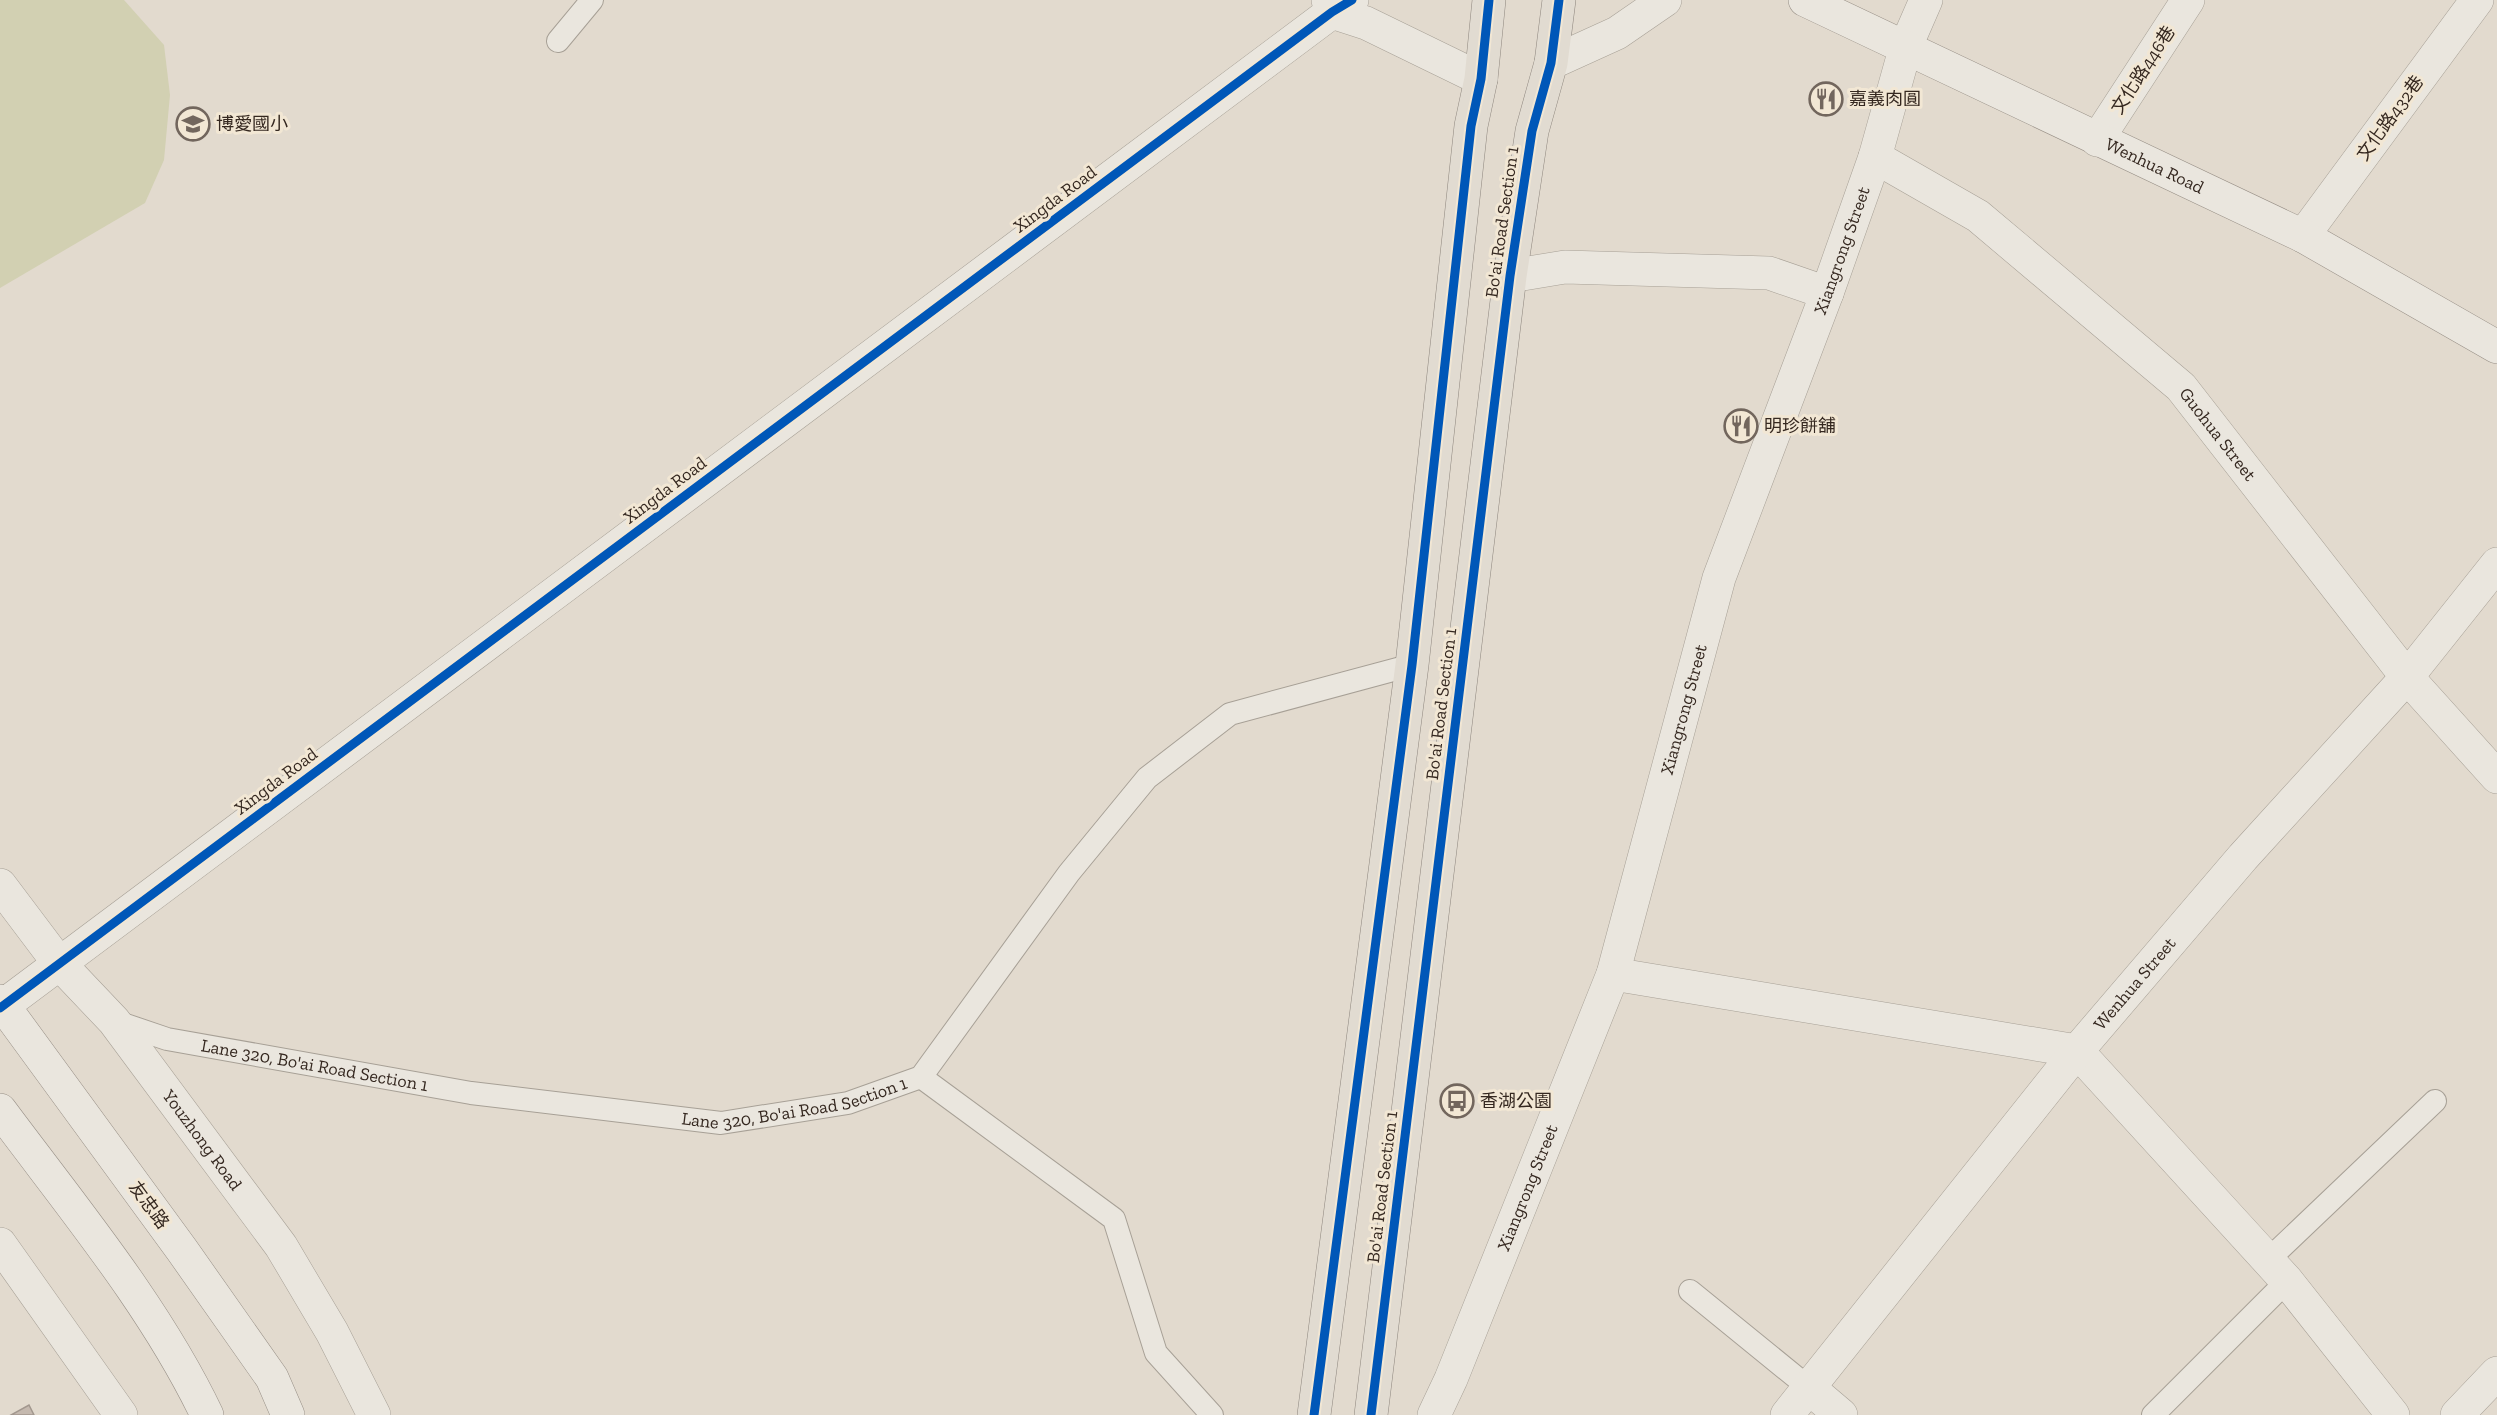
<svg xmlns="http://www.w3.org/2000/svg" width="2497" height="1415" font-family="'Zilla Slab','Noto Sans TC',serif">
  <rect width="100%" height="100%" fill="#e2dace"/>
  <path fill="#d2d0b2" d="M0 0H124L164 45 170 95 164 160 145 203 0 288Z"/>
  <path fill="#c5b9af" stroke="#a2978e" stroke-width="1.5" d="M29 1405 34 1415H11Z"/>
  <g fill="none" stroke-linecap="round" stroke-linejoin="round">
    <defs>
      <g id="lane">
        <path d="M558 41 592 0"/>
        <path id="s1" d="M114 1021 167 1039 471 1093 721 1123 848 1103 921 1077 1069 873 1147 778 1230 714 1412 665"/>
        <path d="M921 1077 1114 1219 1156 1353 1212 1415"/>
        <path d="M2268 1260 2435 1101"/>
        <path d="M1690 1291 1808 1387"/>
        <path d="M2153 1415 2287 1281"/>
      </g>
      <g id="street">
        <path d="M1328 0 1332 12 1366 23 1481 79"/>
        <path d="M1551 63 1617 33 1665 0"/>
        <path d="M2097 140 2188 0"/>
        <path id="s2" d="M1875 157 1978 216 2181 387 2407 677 2497 777"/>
        <path d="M2303 236 2477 0"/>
        <path d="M1510 276 1565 267 1769 273 1827 293"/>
        <path id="s3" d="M0 885 58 962 114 1021 281 1246 332 1332 374 1415"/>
        <path d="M1613 974 2077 1051 2287 1281 2393 1415"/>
        <path d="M0 1008 1332 12 1352 0"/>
        <path d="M0 1244 121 1415"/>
        <path d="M1808 1387 1841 1415"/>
        <path id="s4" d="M1434 1415 1451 1379 1613 974 1719 578 1827 293 1875 157 1906 46 1926 0"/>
        <path id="s5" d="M1787 1415 2077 1051 2243 857 2407 677 2497 564"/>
        <path d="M2457 1415 2497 1373"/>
      </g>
      <g id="secondary">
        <path id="s6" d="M1805 0 2303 236 2497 347"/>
        <path d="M0 1001 182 1250 272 1378 288 1415"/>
        <path d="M0 1110C72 1207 155 1306 207 1415"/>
      </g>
      <path id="primary" d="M1314 1415 1412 665 1471 126 1481 79 1489 0
        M1371 1415 1510 276 1532 131 1551 63 1559 0"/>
    </defs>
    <use href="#lane" stroke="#a7a096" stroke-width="24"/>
    <use href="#street" stroke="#a7a096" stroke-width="34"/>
    <use href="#secondary" stroke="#978f86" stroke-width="34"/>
    <use href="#primary" stroke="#8d857d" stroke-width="34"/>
    <use href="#lane" stroke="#eae6de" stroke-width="22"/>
    <use href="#street" stroke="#eae6de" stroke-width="33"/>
    <use href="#secondary" stroke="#eae6de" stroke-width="33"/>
    <use href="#primary" stroke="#e1dbd1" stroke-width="33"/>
    <defs>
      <path id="cycleway" d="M0 1008 1332 12 1352 0
        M1314 1415 1412 665 1471 126 1481 79 1489 0
        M1371 1415 1510 276 1532 131 1551 63 1559 0"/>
    </defs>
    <use href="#cycleway" stroke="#f2e7d4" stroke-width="13"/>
    <use href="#cycleway" stroke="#0057b8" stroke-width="9"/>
  </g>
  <defs>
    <symbol id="restaurant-ring" viewBox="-11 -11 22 22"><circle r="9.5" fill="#f2e7d4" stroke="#72665d" stroke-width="1.5"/><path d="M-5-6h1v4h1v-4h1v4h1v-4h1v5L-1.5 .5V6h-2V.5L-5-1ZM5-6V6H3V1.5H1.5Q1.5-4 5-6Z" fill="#72665d"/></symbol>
    <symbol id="school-ring" viewBox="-11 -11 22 22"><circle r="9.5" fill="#f2e7d4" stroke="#72665d" stroke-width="1.5"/><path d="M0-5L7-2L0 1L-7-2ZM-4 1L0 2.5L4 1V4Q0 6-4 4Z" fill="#72665d"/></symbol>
    <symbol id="bus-ring" viewBox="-11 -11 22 22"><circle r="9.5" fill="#f2e7d4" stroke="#72665d" stroke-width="1.5"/><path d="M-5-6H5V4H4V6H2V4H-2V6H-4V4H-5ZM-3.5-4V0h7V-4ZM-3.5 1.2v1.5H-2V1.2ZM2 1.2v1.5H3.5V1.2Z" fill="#72665d"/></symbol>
  </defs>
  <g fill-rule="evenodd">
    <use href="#restaurant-ring" x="1807" y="80" width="38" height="38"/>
    <use href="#school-ring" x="174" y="105" width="38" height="38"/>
    <use href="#restaurant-ring" x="1722" y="407" width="38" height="38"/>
    <use href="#bus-ring" x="1438" y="1082" width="38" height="38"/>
  </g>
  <g text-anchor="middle" stroke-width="6" stroke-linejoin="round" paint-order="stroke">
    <g font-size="18" fill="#352820" stroke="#f2e7d4">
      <text transform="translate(2143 70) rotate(-57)" y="6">文化路446巷</text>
      <text transform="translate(2390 118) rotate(-54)" y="6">文化路432巷</text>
      <text dy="6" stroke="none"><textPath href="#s6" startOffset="387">Wenhua Road</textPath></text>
      <text transform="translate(1055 199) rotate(-37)" y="6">Xingda Road</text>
      <text transform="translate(1502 222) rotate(-82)" y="6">Bo'ai Road Section 1</text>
      <text dy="6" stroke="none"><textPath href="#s4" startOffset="1236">Xiangrong Street</textPath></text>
      <text dy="6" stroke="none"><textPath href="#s2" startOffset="444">Guohua Street</textPath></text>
      <text transform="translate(665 490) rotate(-37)" y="6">Xingda Road</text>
      <text transform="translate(1441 704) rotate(-83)" y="6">Bo'ai Road Section 1</text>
      <text dy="6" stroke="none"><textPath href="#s4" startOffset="750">Xiangrong Street</textPath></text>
      <text transform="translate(276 781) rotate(-37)" y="6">Xingda Road</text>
      <text dy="6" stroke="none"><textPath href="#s5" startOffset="554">Wenhua Street</textPath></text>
      <text dy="6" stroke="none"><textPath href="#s1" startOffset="206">Lane 320, Bo'ai Road Section 1</textPath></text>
      <text dy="6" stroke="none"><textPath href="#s1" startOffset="692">Lane 320, Bo'ai Road Section 1</textPath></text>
      <text dy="6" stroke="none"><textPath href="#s3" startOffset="326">Youzhong Road</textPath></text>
      <text transform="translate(1382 1187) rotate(-83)" y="6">Bo'ai Road Section 1</text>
      <text dy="6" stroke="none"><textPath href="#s4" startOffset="246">Xiangrong Street</textPath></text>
      <text transform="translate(149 1205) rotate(54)" y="6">友忠路</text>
    </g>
    <g font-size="18" fill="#352820" stroke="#f2e7d4" text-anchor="start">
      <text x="1849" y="105">嘉義肉圓</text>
      <text x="216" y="130">博愛國小</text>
      <text x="1764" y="432">明珍餅舖</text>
      <text x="1480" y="1107">香湖公園</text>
    </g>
  </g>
</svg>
